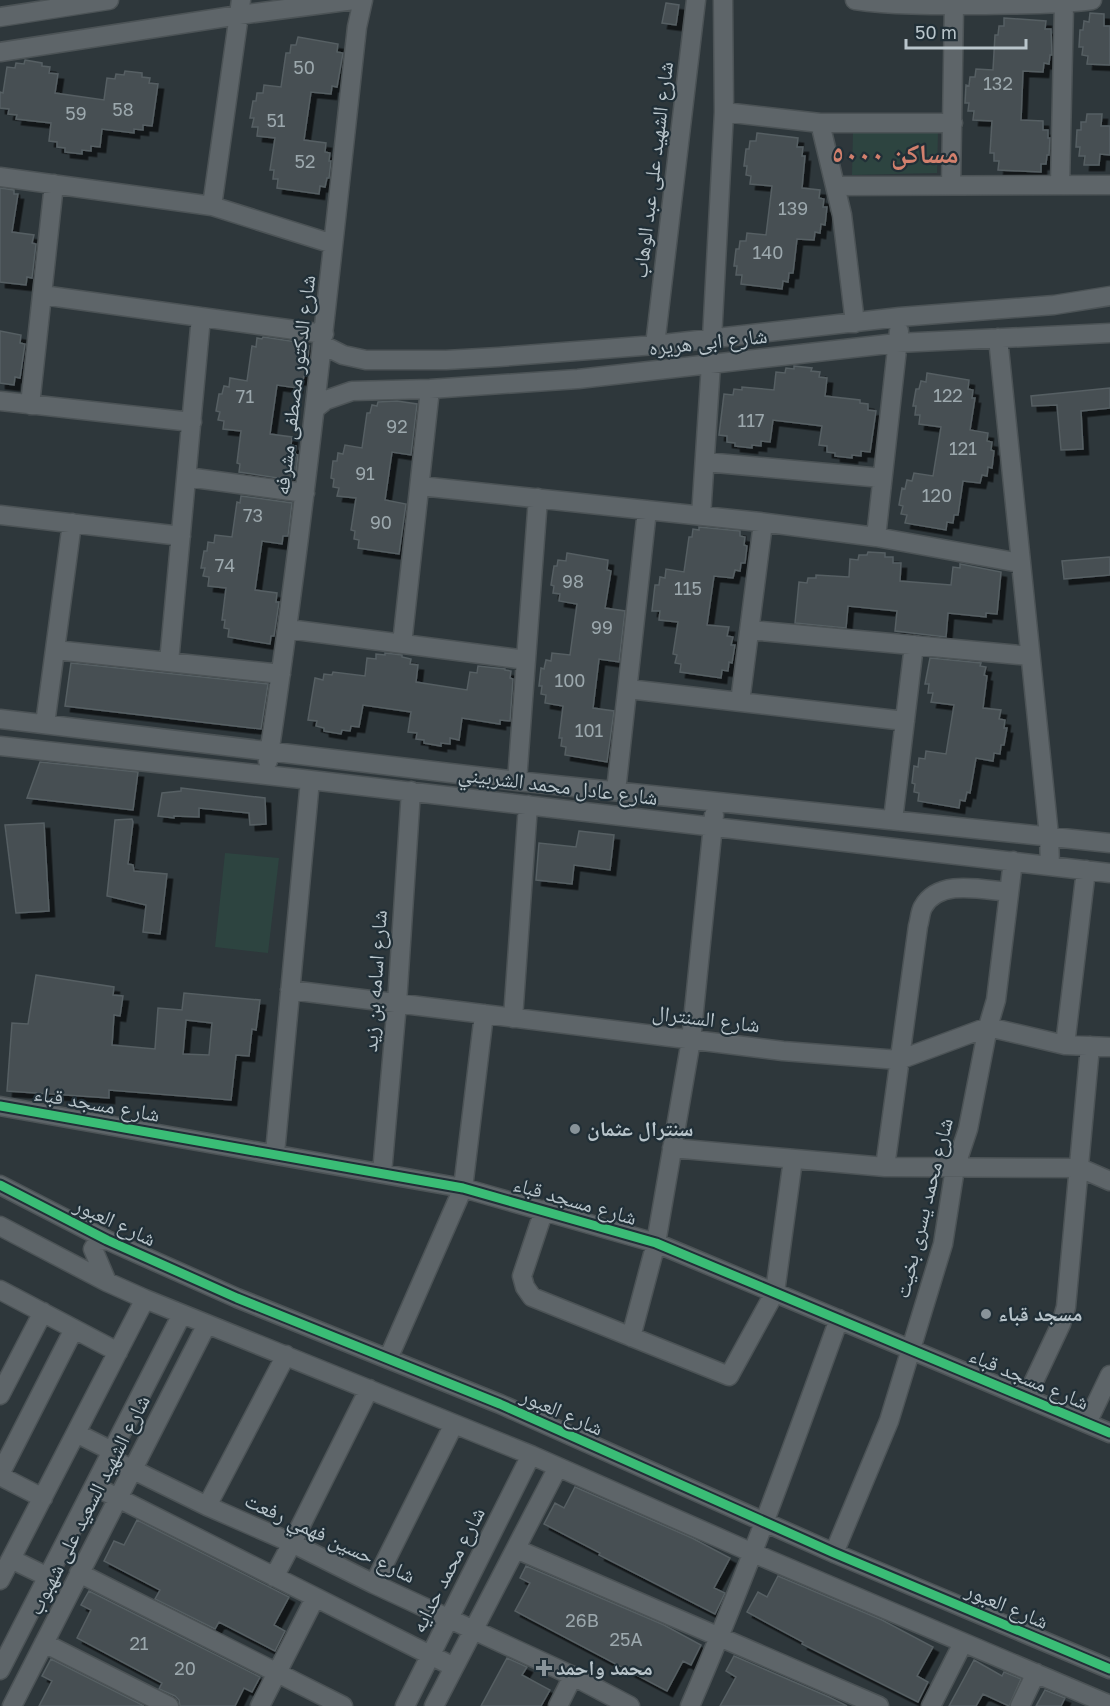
<svg xmlns="http://www.w3.org/2000/svg" width="1110" height="1706" font-family="'Golos Text','Noto Naskh Arabic',sans-serif">
  <defs>
    <filter id="shadow"><feDropShadow dx="5.5" dy="5.5" stdDeviation="0" flood-color="#0009"/></filter>
  </defs>
  <rect width="100%" height="100%" fill="#2e373b"/>
  <path fill="#2d4440" d="M853 131H938L937 173 852 175Z
    M225 853 279 858 268 953 215 947Z"/>
  <path fill="#474f52" stroke="#565f63" stroke-width="1.5" fill-rule="evenodd" filter="url(#shadow)" d="M666 3 679 5 676 25 662 23Z
    M1090 13 1104 14V26H1110V65L1087 64 1088 56 1082 55 1083 47H1079L1080 30H1083L1084 21 1089 22Z
    M1004 18 1046 21 1045 29H1051L1052 55H1050L1049 64 1044 63 1043 72 1023 71 1021 120 1043 121V130H1048V138H1050L1049 155H1047L1046 164H1041V172L998 170 999 161H994V153H990L992 121 973 120 974 111H968L969 103H965L966 85 969 86 970 77H975L976 69 993 70 995 35H998L999 26H1004Z
    M298 37 338 44 337 52 343 53 337 87 332 86 331 94 311 92 304 140 326 143 325 152 330 153 329 161H331L329 178H327L325 187 320 186 319 194 277 188 278 179H273L274 170H270L275 138 257 136 258 127H252L254 118H250L253 101H256L257 93H263L264 85 281 87 286 53H290L291 45H296Z
    M25 60 42 63V66L50 67 49 73 58 74 55 93 104 100 107 78 115 79 116 74 124 75 125 71 142 73V77L150 78 149 83 158 84 152 126 143 125V130L134 129V133L102 129 100 147 91 146V151L82 150V154L65 152V148L57 147V142L49 141 51 123 16 119 17 115 8 114 9 109 0 108V92L3 93 7 67 15 68 16 63 24 64Z
    M1087 114H1102L1101 126H1110V155L1100 154 1099 165H1084L1085 156H1079L1080 147H1076L1077 130H1081V122H1086Z
    M757 133 798 138 797 147H803L802 156H805L802 188 820 190 819 198 824 199 823 207H827L825 225 821 224 820 233 815 232 814 240 797 239 793 273H789L788 282 783 281 782 289 741 284 742 275H736L737 266H734L736 249H739L740 241H746L747 233 766 235 772 186 750 184 751 176 746 175 747 166H744L746 149H749L750 141H756Z
    M0 188 14 190V194H18L12 232 34 235 32 243 36 244 32 278 27 277 26 285 0 282Z
    M0 331 21 335 20 343 25 344 20 378 15 377 14 385 0 383Z
    M263 337 304 343 303 345 309 346 307 372H305L303 380 298 379 297 388 277 385 270 434 292 437 291 445 296 446 295 454 298 455 296 472H293L291 480 239 472 240 464 237 463 241 431 223 429 224 421 218 420 220 412 216 411 219 394H222L224 386 229 387 230 378 247 381 252 346 256 347 257 338 262 339Z
    M794 366 812 368 811 371 820 372 819 377 827 378 825 396 860 400V403L868 404V410L876 411 870 452 861 451V456L852 455V458L835 456V453L827 452V446L819 445 822 426 773 420 770 442 761 441V446L752 445V448L735 446V443L727 442V436L719 435 724 394 733 395 734 389 742 390V387L774 390 776 372 785 373 786 368 794 369Z
    M927 373 969 380 968 389 973 390 972 398H975L970 430 988 433 987 441 992 442 991 450 994 451 992 468 988 467 987 476 982 475 980 483 963 481 958 515H954L953 523 947 522 946 530 905 523 907 515 901 514 903 506 899 505 902 488 905 489 907 480 912 481 914 473 933 476 941 427 919 424 920 415H915L916 406H913L916 389H919L921 381 926 382Z
    M1110 388V408L1081 411 1083 449 1061 450 1057 405 1032 406 1031 396Z
    M397 401 417 404 411 455 392 452 385 500 406 504 399 554 358 548 359 540 354 539 355 531 351 530 356 498 337 496 339 488 333 487 334 479 331 478 333 461H337L338 453 343 454 345 445 362 448 367 413H370L372 405 377 406 378 402Z
    M241 496 292 503 288 536H283L282 544 262 541 255 590 277 593 276 602H279L274 636H271L270 644 228 637 229 629 224 628 225 620H222L226 588 208 586 209 577 203 576 205 568H201L204 551H207L208 542 214 543 215 535 232 537 237 502 240 503Z
    M699 527 740 531V536L745 537 744 545 747 546 745 563H741L740 571 735 570 733 578 714 576 707 625 729 627 727 636 733 637 731 645H735L732 663 729 662 728 671 722 670 721 678 680 672 681 664 675 663 677 655 673 654 678 622 659 620 660 611H652L655 585H659L660 577 665 578 666 569 684 572 689 537H692L693 529 699 530Z
    M868 552 885 553V557H893V563H901L900 581 951 585 953 567 960 568V564L1001 572 997 614 986 613V617L948 613 946 637 895 631 897 611 848 606 846 628 795 623 799 582 807 583 808 578H816V575L849 577 850 559 858 560 859 555H867Z
    M567 553 608 560 607 570 611 571 605 608 625 611 619 662 599 659 593 708 614 711 607 762 565 755 566 747 561 746 562 738H559L563 706 545 703 546 695 541 694 542 686H539L541 668 544 669 546 660 551 661 552 653 570 655 577 604 559 601 560 594 553 593 554 586 551 585 554 566H557L558 560 566 561Z
    M1110 557V575L1064 579 1062 561Z
    M385 653 402 655V657L411 659 410 664 418 665 416 682 467 690 470 672 477 673 478 666 505 669V670L511 671 510 678 513 679 510 721 500 720V724L462 718 459 740 450 738V744L441 743V746L424 743V740L416 739 417 733 408 732 411 712 363 705 359 727 351 726 350 731 342 730 341 734 324 731V728L316 726 317 721 308 720 315 678 323 680 324 674 332 675 333 672 365 676 367 658 376 659V654L385 655Z
    M930 658 981 663 980 666 986 667 984 675 987 676 983 708 1001 710 999 719 1005 720 1004 728H1007L1004 745H1001L1000 754 994 753 993 761 976 758 970 793 967 792 965 801 960 800 959 808 918 801 919 793 914 792 915 784 912 783 914 766 918 767 919 758 925 759 926 751 946 754 954 705 931 702 933 693H928L929 684H925Z
    M71 663 268 684 261 729 65 706Z
    M40 762 138 772 133 810 27 798Z
    M181 788 265 798 266 824 250 825 249 813 199 808V817L174 816V818L158 816 162 793 181 791Z
    M132 819 133 822 128 864 133 865 134 871 167 874 160 934 143 932 146 905 107 896 115 820Z
    M44 823 49 911 16 913 5 825Z
    M579 831 614 835 610 870 574 865 572 884 536 880 539 843 576 847Z
    M36 975 114 987 113 995 123 996 120 1016 114 1015 112 1045 155 1049 158 1008 182 1010 184 993 260 1000 256 1030 252 1029 249 1056 236 1055 231 1100 109 1090V1098L7 1091 12 1023 28 1024ZM186 1020 212 1023 209 1055 183 1054Z
    M575 1487 692 1538 730 1558 714 1588 725 1593 715 1614 599 1555 600 1553 544 1524 555 1503 564 1508Z
    M137 1520 289 1597 274 1625 285 1631 275 1651 219 1622 215 1629 155 1599 160 1590 104 1561 114 1541 124 1545Z
    M526 1566 664 1625 701 1645 691 1665 683 1661 667 1691 515 1611 530 1583 520 1578Z
    M778 1576 882 1620 933 1647 917 1676 928 1682 918 1702 802 1644 803 1642 747 1612 758 1592 767 1597Z
    M89 1591 260 1677 252 1692 244 1688 235 1706H180L179 1700 175 1696 159 1689 162 1683 77 1638 91 1610 81 1605Z
    M734 1656 829 1697 847 1706H720L736 1677 726 1671Z
    M507 1658 527 1667 522 1675 550 1690 541 1706H481Z
    M51 1659 144 1706H39L52 1681 42 1676Z
    M974 1660 1002 1676 1004 1672 1021 1679 1009 1706 983 1694 976 1706H949Z
    M1045 1690 1065 1698 1061 1706H1036Z"/>
  <g fill="none" stroke-linecap="round" stroke-linejoin="round">
    <defs>
      <path id="minor" d="M855 0C897 6 942 5 985 5 1021 4 1056 5 1092 0
        M0 17 109 0
        M0 52 239 15 354 0
        M724 112 820 123H953
        M820 123 842 215 855 323
        M0 177 212 206 333 244
        M1060 185 1064 4
        M836 186 1110 185
        M951 186 954 5
        M212 206 241 0
        M42 295 324 334
        M998 338 1049 836 1050 866
        M712 339 724 112 723 0
        M323 345 343 355 366 360H446L499 357 655 345 900 317 1054 305 1110 296
        M655 345 696 0
        M0 401 192 422
        M30 405 54 184
        M316 408 326 400 352 391 430 389 578 379 897 343 1110 333
        M705 462 882 478
        M187 477 305 493
        M420 486 760 522 876 537 1020 563
        M0 515 181 536
        M701 516 711 364
        M876 537 899 331
        M288 629 526 660
        M750 630 1030 656
        M402 644 430 389
        M55 650 281 674
        M169 662 201 317
        M628 689 905 721
        M740 702 763 523
        M0 719 517 781 1110 843
        M45 724 72 523
        M0 746 302 779 1110 873
        M268 761C305 517 330 272 357 27L363 0
        M517 781 538 498
        M616 791 647 510
        M893 820 914 645
        M290 990 783 1051 899 1060 988 1027 1065 1045 1110 1047
        M513 1018 528 805
        M1065 1045 1086 870
        M0 1106 463 1188 656 1243 1110 1433
        M672 1148 885 1167 1080 1168 1110 1181
        M275 1153 310 780
        M885 1167 918 926C920 920 920 912 923 907 939 878 983 890 1009 892
        M382 1173 397 1003 411 791
        M0 1185 107 1240 237 1298 500 1404 834 1553 1110 1669
        M544 1210 522 1276 525 1287 532 1297 729 1376 775 1292 793 1159
        M0 1226 107 1282 145 1299 531 1455 753 1553 1110 1705
        M107 1282 93 1249 98 1241 107 1240
        M0 1290 118 1352
        M631 1337 656 1243 691 1040 714 815
        M388 1359 463 1188 484 1014
        M0 1395 43 1312
        M1027 1396 1061 1324 1066 1307 1090 1046
        M1087 1423 1110 1375
        M76 1433 112 1451
        M109 1458 207 1506 292 1543 374 1584 573 1676 630 1706
        M0 1474 74 1329
        M0 1476 43 1498
        M94 1486 454 1667
        M207 1506 286 1355
        M516 1549 879 1706
        M834 1553 889 1421 943 1244 955 1168 968 1129 988 1027 996 1000 1013 861
        M11 1559 48 1577
        M79 1573 343 1706
        M274 1577 292 1543 369 1389
        M0 1580 145 1299
        M374 1584 454 1424
        M44 1643 169 1706
        M0 1670 182 1314
        M12 1706 207 1324
        M260 1706 315 1598
        M405 1706 531 1455
        M434 1706 558 1467
        M558 1706 573 1676
        M690 1706C745 1579 792 1449 839 1319
        M931 1706 963 1643
        M1020 1706 1036 1673"/>
    </defs>
    <use href="#minor" stroke="#4c5356" stroke-width="21"/>
    <use href="#minor" stroke="#5e6569" stroke-width="18"/>
    <defs>
      <path id="cycleway" d="M0 1106 463 1188 656 1243 1110 1433
        M0 1185 107 1240 237 1298 500 1404 834 1553 1110 1669"/>
    </defs>
    <use href="#cycleway" stroke="#212f37" stroke-width="13"/>
    <use href="#cycleway" stroke="#3abd76" stroke-width="9"/>
  </g>
  <g fill="#889399" stroke="#212f37" stroke-width="2">
    <circle cx="575" cy="1129" r="6"/>
    <circle cx="986" cy="1314" r="6"/>
    <path d="M541 1659h6v6h6v6h-6v6h-6v-6h-6v-6h6z"/>
  </g>
  <g text-anchor="middle" stroke-width="4.5" stroke-linejoin="round" paint-order="stroke">
    <g font-size="18" fill="#9ca8ad">
      <text x="304" y="74">50</text>
      <text x="998" y="90">132</text>
      <text x="123" y="116">58</text>
      <text x="76" y="120">59</text>
      <text x="276" y="127">51</text>
      <text x="305" y="168">52</text>
      <text x="793" y="215">139</text>
      <text x="768" y="259">140</text>
      <text x="948" y="402">122</text>
      <text x="245" y="403">71</text>
      <text x="751" y="427">117</text>
      <text x="397" y="433">92</text>
      <text x="963" y="455">121</text>
      <text x="365" y="480">91</text>
      <text x="937" y="502">120</text>
      <text x="253" y="522">73</text>
      <text x="381" y="529">90</text>
      <text x="225" y="572">74</text>
      <text x="573" y="588">98</text>
      <text x="688" y="595">115</text>
      <text x="602" y="634">99</text>
      <text x="570" y="687">100</text>
      <text x="589" y="737">101</text>
      <text x="582" y="1627">26B</text>
      <text x="626" y="1646">25A</text>
      <text x="139" y="1650">21</text>
      <text x="185" y="1675">20</text>
    </g>
    <g font-size="21" fill="#b9c5cb" stroke="#212f37">
      <text transform="translate(653 170) rotate(-83)" y="7">شارع الشهيد على عبد الوهاب</text>
      <text transform="translate(708 342) rotate(-6)" y="7">شارع ابى هريره</text>
      <text transform="translate(295 385) rotate(-83)" y="7">شارع الدكتور مصطفى مشرفه</text>
      <text transform="translate(558 786) rotate(7)" y="7">شارع عادل محمد الشربيني</text>
      <text transform="translate(375 981) rotate(-86)" y="7">شارع اسامه بن زيد</text>
      <text transform="translate(706 1019) rotate(7)" y="7">شارع السنترال</text>
      <text transform="translate(97 1104) rotate(10)" y="7">شارع مسجد قباء</text>
      <text transform="translate(575 1201) rotate(16)" y="7">شارع مسجد قباء</text>
      <text transform="translate(924 1208) rotate(-76)" y="7">شارع محمد يسرى بخيت</text>
      <text transform="translate(115 1222) rotate(25)" y="7">شارع العبور</text>
      <text transform="translate(1029 1379) rotate(23)" y="7">شارع مسجد قباء</text>
      <text transform="translate(562 1412) rotate(24)" y="7">شارع العبور</text>
      <text transform="translate(89 1505) rotate(-63)" y="7">شارع الشهيد السعيد على شهبوب</text>
      <text transform="translate(330 1538) rotate(25)" y="7">شارع حسين فهمي رفعت</text>
      <text transform="translate(448 1570) rotate(-63)" y="7">شارع محمد حدايه</text>
      <text transform="translate(1007 1606) rotate(23)" y="7">شارع العبور</text>
    </g>
    <g font-size="21" font-weight="bold" fill="#b9c5cb" stroke="#212f37" text-anchor="start">
      <text x="587" y="1136">سنترال عثمان</text>
      <text x="998" y="1321">مسجد قباء</text>
      <text x="556" y="1675">محمد واحمد</text>
    </g>
    <g font-size="27" font-weight="bold" fill="#d2806d" stroke="#212f37">
      <text x="895" y="163">مساكن ٥٠٠٠</text>
    </g>
  </g>
  <path d="M906 39v9h120v-9" fill="none" stroke="#b9c5cb" stroke-width="3"/>
  <text x="915" y="39" font-size="18" fill="#b9c5cb" stroke="#212f37" stroke-width="4.5" paint-order="stroke">50 m</text>
</svg>
